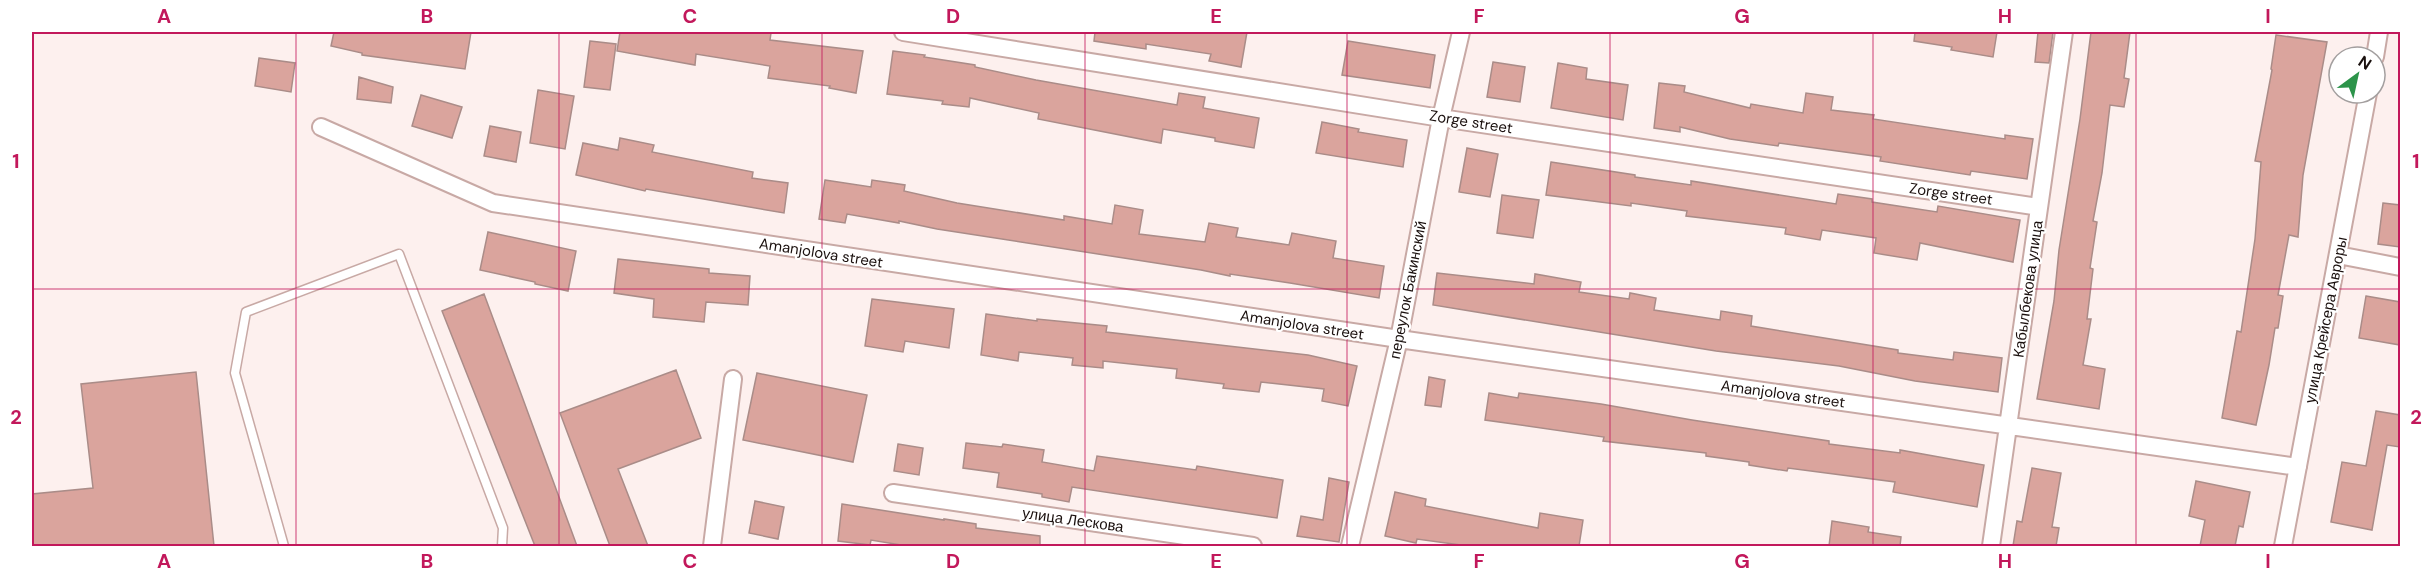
<svg xmlns="http://www.w3.org/2000/svg" width="2432" height="578" font-family="'DM Sans',sans-serif">
  <rect width="100%" height="100%" fill="#fdf0ee"/>
  <path fill="#daa49d" stroke="#aa8c88" stroke-width="1.5" d="M334 32H471L465 69 362 55V53L331 46Z
    M620 32H761L771 33 770 40 863 51 856 93 829 88 830 86 768 78 770 66 696 54 695 65 617 51Z
    M1095 32H1247L1241 67 1209 61 1211 54 1146 44V49L1094 41Z
    M1915 32H1997L1993 57 1951 50 1952 47 1914 41Z
    M2038 32H2053L2049 63 2035 62Z
    M2091 32H2130L2124 78 2129 79 2124 107 2110 105 2102 173 2093 221 2097 222 2090 268 2093 269 2087 319H2091L2083 365 2105 369 2099 409 2037 399 2054 301 2059 250 2080 119Z
    M2276 35 2327 42 2303 175 2298 237 2289 235 2278 295 2283 296 2278 328H2275L2269 365 2256 425 2222 418 2237 331 2241 332 2255 239 2261 162 2255 161 2272 70 2271 69Z
    M590 41 616 44 610 90 584 87Z
    M1348 41 1435 55 1430 88 1342 75Z
    M893 51 925 55 924 57 975 65V67L1036 80 1177 105 1179 93 1205 97 1203 108 1259 118 1254 148 1215 141V138L1163 129 1161 143 1038 119 1039 113 970 98 969 107 942 104 943 101 887 94Z
    M259 58 295 63 291 92 255 86Z
    M1493 62 1525 67 1520 102 1487 97Z
    M1558 63 1587 68 1586 79 1628 85 1623 120 1551 108Z
    M359 77 393 87 391 103 357 99Z
    M1659 83 1685 86 1684 92 1750 108 1751 104 1803 113 1806 93 1833 97 1831 110 1874 115 1873 119 2005 139V135L2033 139 2027 179 1971 171 1970 175 1880 161 1881 157 1779 143 1778 146 1730 139 1680 127V132L1654 128Z
    M538 90 574 96 565 149 530 143Z
    M421 95 462 107 452 138 412 126Z
    M1322 122 1359 129 1358 132 1407 140 1403 167 1316 153Z
    M490 126 521 132 516 162 484 156Z
    M620 138 654 145 652 152 753 172 752 178 788 183 784 213 646 189 645 191 576 175 583 143 618 150Z
    M1467 148 1498 154 1490 197 1459 192Z
    M1551 162 1635 175V177L1691 185V181L1836 204 1838 194 1872 199V202L1937 212 1938 206 2020 220 2013 262 1920 243 1917 260 1874 253 1876 238 1822 230 1820 240 1785 234 1786 228 1686 216 1687 211 1631 203V206L1546 195Z
    M825 180 871 187 872 180 905 185 904 191 957 203 1064 220V216L1112 224 1115 205 1143 210 1139 234 1205 242 1209 223 1238 228 1236 237 1289 245 1292 233 1336 241 1333 258 1384 266 1379 298 1290 283 1230 274V276L1201 270 937 229 899 221V223L847 214 845 223 819 219Z
    M1502 195 1539 200 1533 238 1497 233Z
    M2383 203 2400 205V247L2378 244Z
    M488 232 576 251 568 291 535 284V282L480 270Z
    M618 259 709 269V273L750 276 748 305 706 302 704 322 653 317 654 299 614 293Z
    M1437 273 1534 284 1535 274 1581 282 1579 292 1629 299 1630 293 1656 298 1654 310 1720 320 1721 311 1752 316 1751 326 1898 350V353L1953 360 1954 352 2002 358 1998 392 1915 381 1839 366 1716 351 1433 305Z
    M484 294 520 391 577 546H535L442 311Z
    M2366 296 2400 302V345L2359 338Z
    M872 299 954 309 949 348 905 341 903 352 865 346Z
    M986 314 1037 321V319L1107 326 1106 332 1308 355 1357 366 1348 406 1322 401 1324 389 1261 382 1259 392 1223 388 1224 384 1176 378 1177 369 1103 361V368L1072 365 1073 358 1019 352 1018 361 981 355Z
    M676 370 701 438 618 469 648 546H610L560 413Z
    M196 372 214 546H32V494L93 488 81 384Z
    M757 373 867 395 853 462 743 440Z
    M1429 377 1445 380 1441 407 1425 405Z
    M1489 393 1518 398 1519 393 1601 404 1692 420 1829 441V444L1900 453V450L1984 465 1977 507 1893 492 1895 482 1788 468 1787 471 1749 465V462L1706 456V453L1603 441 1604 437 1485 420Z
    M2376 411 2400 415V447L2387 445 2372 530 2331 522 2342 462 2366 466Z
    M966 443 1002 447 1003 444 1044 450 1042 462 1094 471 1097 456 1196 470 1197 466 1283 480 1277 518 1072 487 1069 502 1042 497V494L997 487 999 473 963 468Z
    M898 444 923 448 919 475 894 471Z
    M2032 468 2061 473 2052 527 2059 528 2056 546H2013L2017 521 2022 522Z
    M1329 478 1349 482 1339 542 1297 536 1301 516 1323 520Z
    M2196 481 2250 492 2243 527 2239 526 2235 546H2200L2205 520 2189 516Z
    M1395 492 1426 499 1425 506 1538 528 1540 513 1583 520 1579 546H1468L1417 539 1416 543 1385 536Z
    M755 501 784 507 778 539 749 533Z
    M842 504 944 520V519L976 524V528L1040 536V546H907L871 540 870 545 838 541Z
    M1832 521 1869 527 1868 532 1901 537 1900 546H1829Z"/>
  <g fill="none" stroke-linecap="round" stroke-linejoin="round">
    <defs>
      <path id="lane" d="M284 546 235 373 246 312 399 254 503 528 502 546"/>
      <path id="street" d="M903 32 1441 118 2039 207
        M2375 57 2379 32
        M321 127 493 203 1399 339 2298 467
        M2338 255 2400 267
        M893 493 1253 546
        M712 546 733 379
        M1350 546 1399 339 1441 118 1461 32
        M1991 546 2064 32
        M2283 546 2368 93"/>
    </defs>
    <use href="#lane" stroke="#c8a9a5" stroke-width="11"/>
    <use href="#street" stroke="#c8a9a5" stroke-width="20"/>
    <use href="#lane" stroke="#fff" stroke-width="8"/>
    <use href="#street" stroke="#fff" stroke-width="16"/>
  </g>
  <path fill="none" stroke="#c2185b" stroke-width="1.5" stroke-opacity="0.55" d="M296 32V546M559 32V546M822 32V546M1085 32V546M1347 32V546M1610 32V546M1873 32V546M2136 32V546M32 289H2400"/>
  <g text-anchor="middle" stroke-width="4.5" stroke-linejoin="round" paint-order="stroke">
    <g font-size="15" fill="#1a100e" stroke="#fff">
      <text transform="translate(1471 122) rotate(9)" y="5">Zorge street</text>
      <text transform="translate(1951 194) rotate(8)" y="5">Zorge street</text>
      <text transform="translate(821 253) rotate(9)" y="5">Amanjolova street</text>
      <text transform="translate(2028 289) rotate(-82)" y="5">Кабылбекова улица</text>
      <text transform="translate(1408 290) rotate(-79)" y="5">переулок Бакинский</text>
      <text transform="translate(2326 320) rotate(-79)" y="5">улица Крейсера Авроры</text>
      <text transform="translate(1302 325) rotate(9)" y="5">Amanjolova street</text>
      <text transform="translate(1783 394) rotate(8)" y="5">Amanjolova street</text>
      <text transform="translate(1073 520) rotate(8)" y="5">улица Лескова</text>
    </g>
  </g>
  <rect width="2432" height="578" fill="none" stroke="#ffffff" stroke-width="66"/>
  <g transform="translate(2357 75) rotate(33)"><circle r="28" fill="#ffffff" stroke="#a39f9f" stroke-width="1.5"/>
  <path d="M0-4.5L10 22L0 15L-10 22Z" fill="#2c944a"/>
  <text y="-9" font-size="16" font-weight="bold" text-anchor="middle" fill="#1a100e">N</text>
  </g>
  <rect x="33" y="33" width="2366" height="512" fill="none" stroke="#c2185b" stroke-width="2"/>
  <g font-size="20" text-anchor="middle" font-weight="bold" fill="#c2185b">
    <text x="164" y="23">A</text>
    <text x="427" y="23">B</text>
    <text x="690" y="23">C</text>
    <text x="953" y="23">D</text>
    <text x="1216" y="23">E</text>
    <text x="1479" y="23">F</text>
    <text x="1742" y="23">G</text>
    <text x="2005" y="23">H</text>
    <text x="2268" y="23">I</text>
    <text x="16" y="168">1</text>
    <text x="2416" y="168">1</text>
    <text x="16" y="424">2</text>
    <text x="2416" y="424">2</text>
    <text x="164" y="568">A</text>
    <text x="427" y="568">B</text>
    <text x="690" y="568">C</text>
    <text x="953" y="568">D</text>
    <text x="1216" y="568">E</text>
    <text x="1479" y="568">F</text>
    <text x="1742" y="568">G</text>
    <text x="2005" y="568">H</text>
    <text x="2268" y="568">I</text>
  </g>
</svg>
